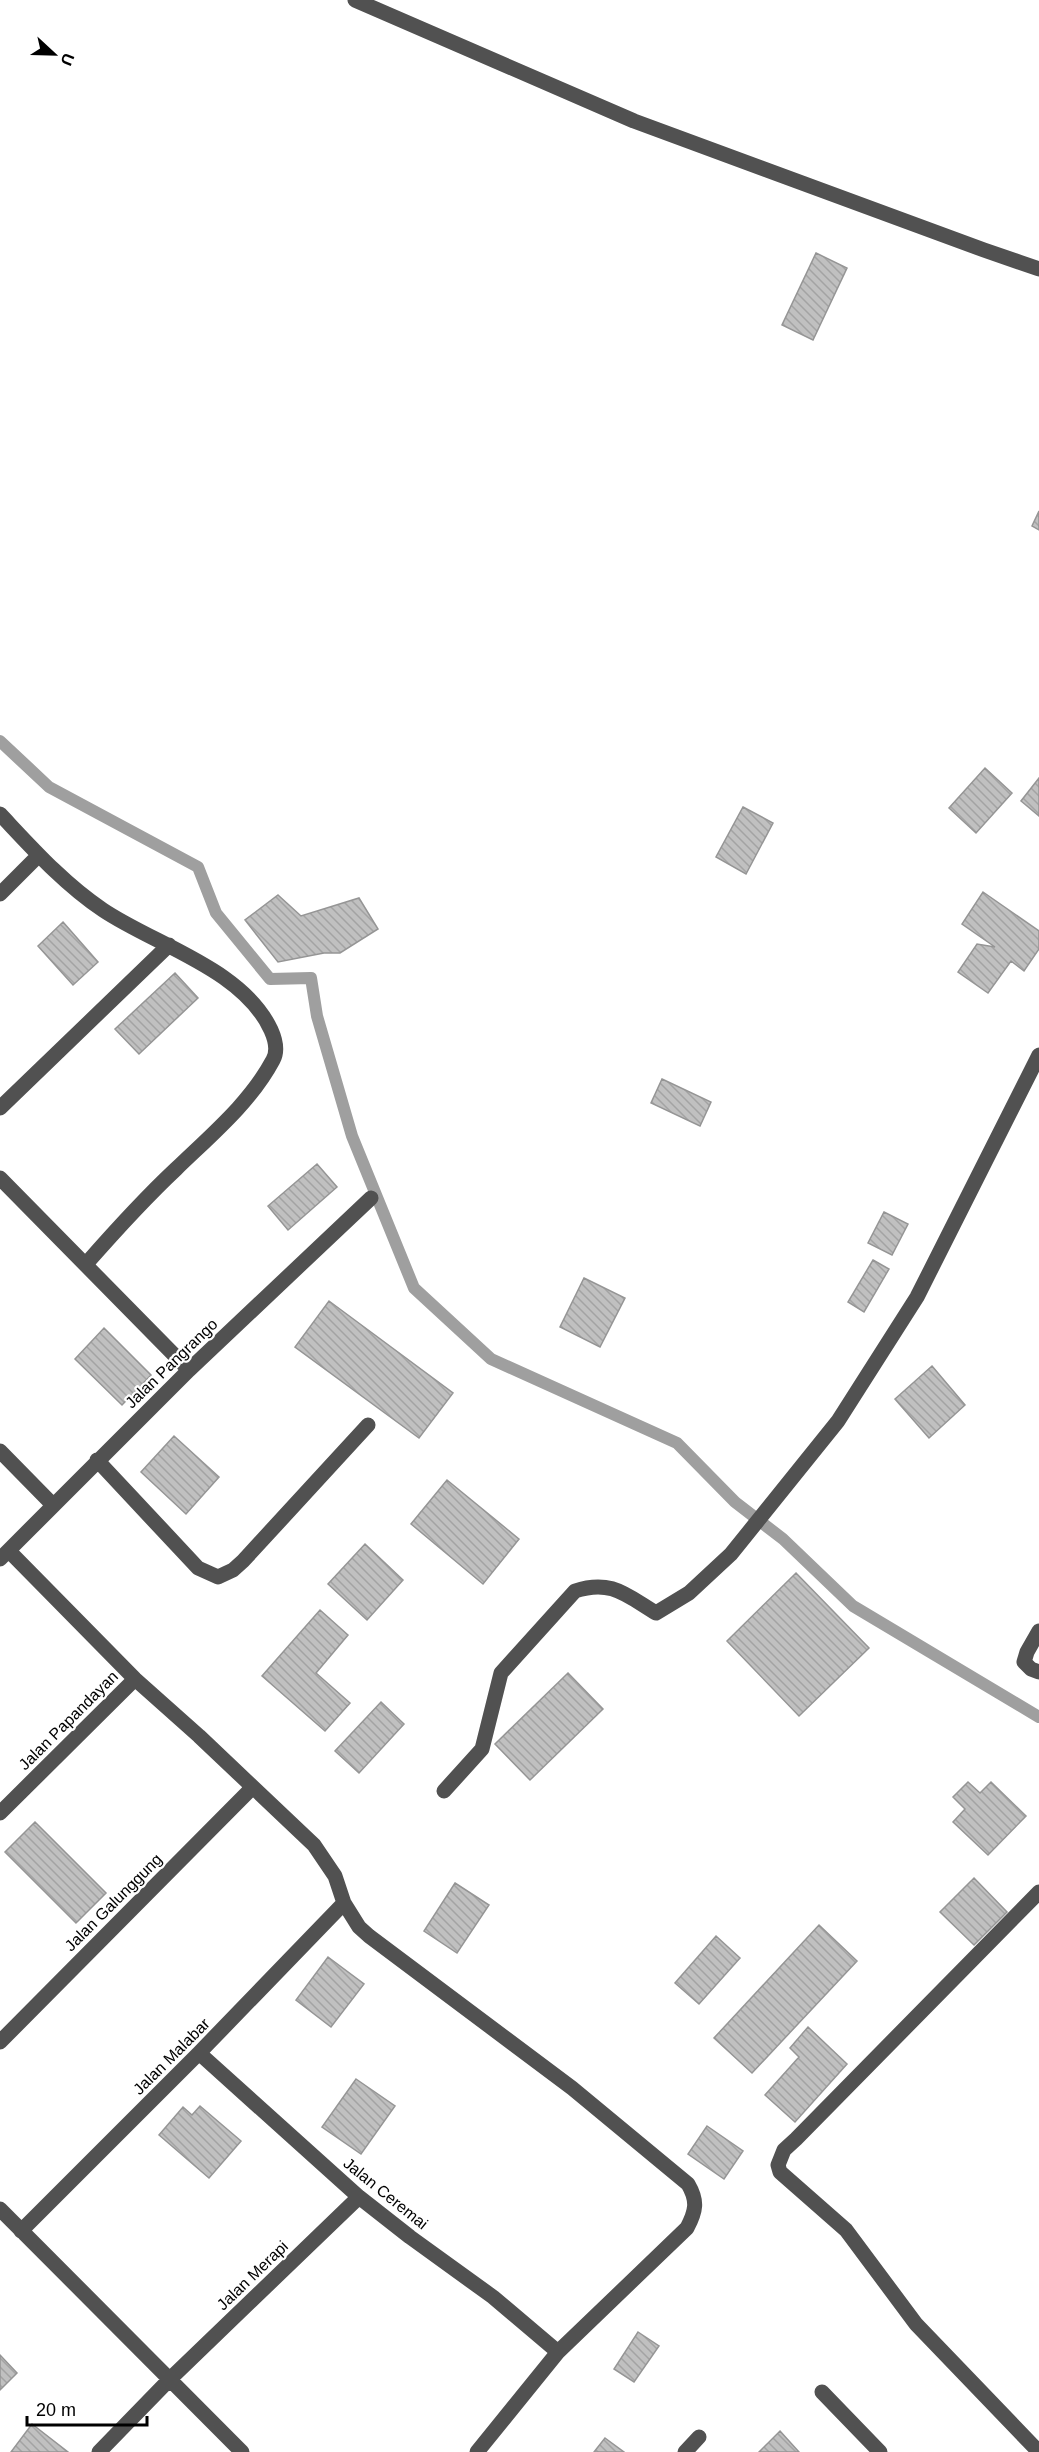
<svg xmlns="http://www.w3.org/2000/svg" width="1039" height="2452" font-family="Helvetica,sans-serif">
  <defs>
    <pattern id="building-back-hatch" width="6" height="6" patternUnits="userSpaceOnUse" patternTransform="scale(1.5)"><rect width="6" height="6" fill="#c0c0c0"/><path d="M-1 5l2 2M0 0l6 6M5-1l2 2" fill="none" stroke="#a3a3a3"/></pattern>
  </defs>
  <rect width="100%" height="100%" fill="#fff"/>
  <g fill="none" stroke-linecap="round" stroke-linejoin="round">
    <path stroke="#9f9f9f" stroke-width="12" d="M0 741 49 787 198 867 216 913 270 979 311 978 317 1016 352 1136 414 1288 491 1359 677 1443 735 1502 783 1539 853 1606 1039 1717"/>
  </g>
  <path fill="url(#building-back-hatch)" stroke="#959595" stroke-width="1.5" d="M816 253 847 268 813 340 782 325Z
    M1039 511V530L1032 526Z
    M985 768 1012 793 976 833 949 808Z
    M1039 778V816L1021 801Z
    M743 807 773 823 746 874 716 857Z
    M983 892 1039 931V949L1024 971 1011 961 988 993 958 972 977 944 995 947 962 924Z
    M278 895 301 916 359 898 378 929 340 953H324L278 962 245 920Z
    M63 922 98 962 73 985 38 946Z
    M175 973 198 998 139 1054 115 1029Z
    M662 1079 711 1102 700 1126 651 1103Z
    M317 1164 337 1187 288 1230 268 1206Z
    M884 1212 908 1224 892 1255 868 1243Z
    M873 1260 889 1269 864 1312 848 1302Z
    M584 1278 625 1298 600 1347 560 1327Z
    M329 1301 453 1393 419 1438 295 1347Z
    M104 1328 151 1375 122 1405 75 1359Z
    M932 1366 965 1405 929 1438 895 1399Z
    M174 1436 219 1477 186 1514 141 1472Z
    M447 1480 519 1539 483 1584 411 1524Z
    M365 1544 403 1580 367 1620 328 1584Z
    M796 1573 869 1648 799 1716 727 1641Z
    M320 1610 348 1635 316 1673 350 1703 325 1731 262 1676Z
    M568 1673 603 1709 530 1780 495 1744Z
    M381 1702 404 1724 359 1773 335 1751Z
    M968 1782 980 1793 991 1782 1026 1816 988 1855 953 1822 965 1809 953 1797Z
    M35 1822 106 1893 76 1923 5 1852Z
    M974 1878 1007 1912 974 1945 940 1912Z
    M455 1883 489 1905 457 1953 424 1931Z
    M819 1925 857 1961 752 2073 714 2038Z
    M716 1936 740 1958 699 2004 675 1983Z
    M328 1957 364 1984 331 2027 296 2000Z
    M808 2027 847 2064 795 2122 765 2095 799 2057 790 2048Z
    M356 2079 395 2106 361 2154 322 2127Z
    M200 2106 241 2141 209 2178 159 2135 183 2107 192 2115Z
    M707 2126 743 2151 724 2179 688 2154Z
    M638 2332 659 2346 634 2382 614 2369Z
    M0 2355 17 2373 0 2390Z
    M32 2424 68 2452H11Z
    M780 2431 799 2452H759Z
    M605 2438 624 2452H594Z"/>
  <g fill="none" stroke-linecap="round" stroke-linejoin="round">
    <path stroke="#515151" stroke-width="15" d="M355 0 634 121 984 250 1039 269
      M0 814C32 848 64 884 103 910 155 945 243 969 271 1030 275 1039 278 1051 273 1060 250 1103 211 1135 176 1169 144 1199 115 1231 86 1264
      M0 894 38 856
      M0 1108 169 945
      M0 1178 189 1370
      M0 1451 53 1505
      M97 1460 198 1568 218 1577 233 1570 243 1561 368 1425
      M9 1551 135 1679 199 1736 314 1845 335 1876 344 1903 359 1927 369 1936 572 2088 688 2184C698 2201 696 2211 687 2228L558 2352 477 2452
      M0 1559 189 1370 371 1198
      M1039 1631 1027 1652 1024 1662 1031 1669 1039 1672
      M444 1791 482 1749 501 1673 575 1591C611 1579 626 1595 656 1613L689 1593 731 1554 838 1421 917 1297 1039 1055
      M0 1813 135 1679
      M1039 1892 796 2139 784 2150 778 2165 780 2172 846 2230 916 2324 1039 2452
      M0 2042 252 1788
      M199 2053 359 2197 410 2237 493 2297 558 2352
      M0 2209 242 2452
      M21 2231 199 2053 344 1903
      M822 2392 880 2452
      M99 2452 170 2379 359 2197
      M685 2452 699 2437"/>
  </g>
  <g text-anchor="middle" stroke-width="4.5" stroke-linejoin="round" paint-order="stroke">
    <g font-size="16" fill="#000" stroke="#fff">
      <text transform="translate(171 1363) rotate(-44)" y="6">Jalan Pangrango</text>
      <text transform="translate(68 1720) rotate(-45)" y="6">Jalan Papandayan</text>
      <text transform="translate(113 1902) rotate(-45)" y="6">Jalan Galunggung</text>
      <text transform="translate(171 2056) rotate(-45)" y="6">Jalan Malabar</text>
      <text transform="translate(386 2193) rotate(39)" y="6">Jalan Ceremai</text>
      <text transform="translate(252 2275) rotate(-44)" y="6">Jalan Merapi</text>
    </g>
  </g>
  <g transform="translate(54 54) rotate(112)" stroke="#ffffff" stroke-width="4.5" paint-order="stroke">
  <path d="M0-4.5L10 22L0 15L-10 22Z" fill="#000000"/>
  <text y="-9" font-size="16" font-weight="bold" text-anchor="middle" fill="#000000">U</text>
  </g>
  <path d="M27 2416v9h120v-9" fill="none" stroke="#000000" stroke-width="3"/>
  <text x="36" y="2416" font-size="18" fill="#000000" stroke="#ffffff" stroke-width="4.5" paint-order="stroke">20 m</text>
</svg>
